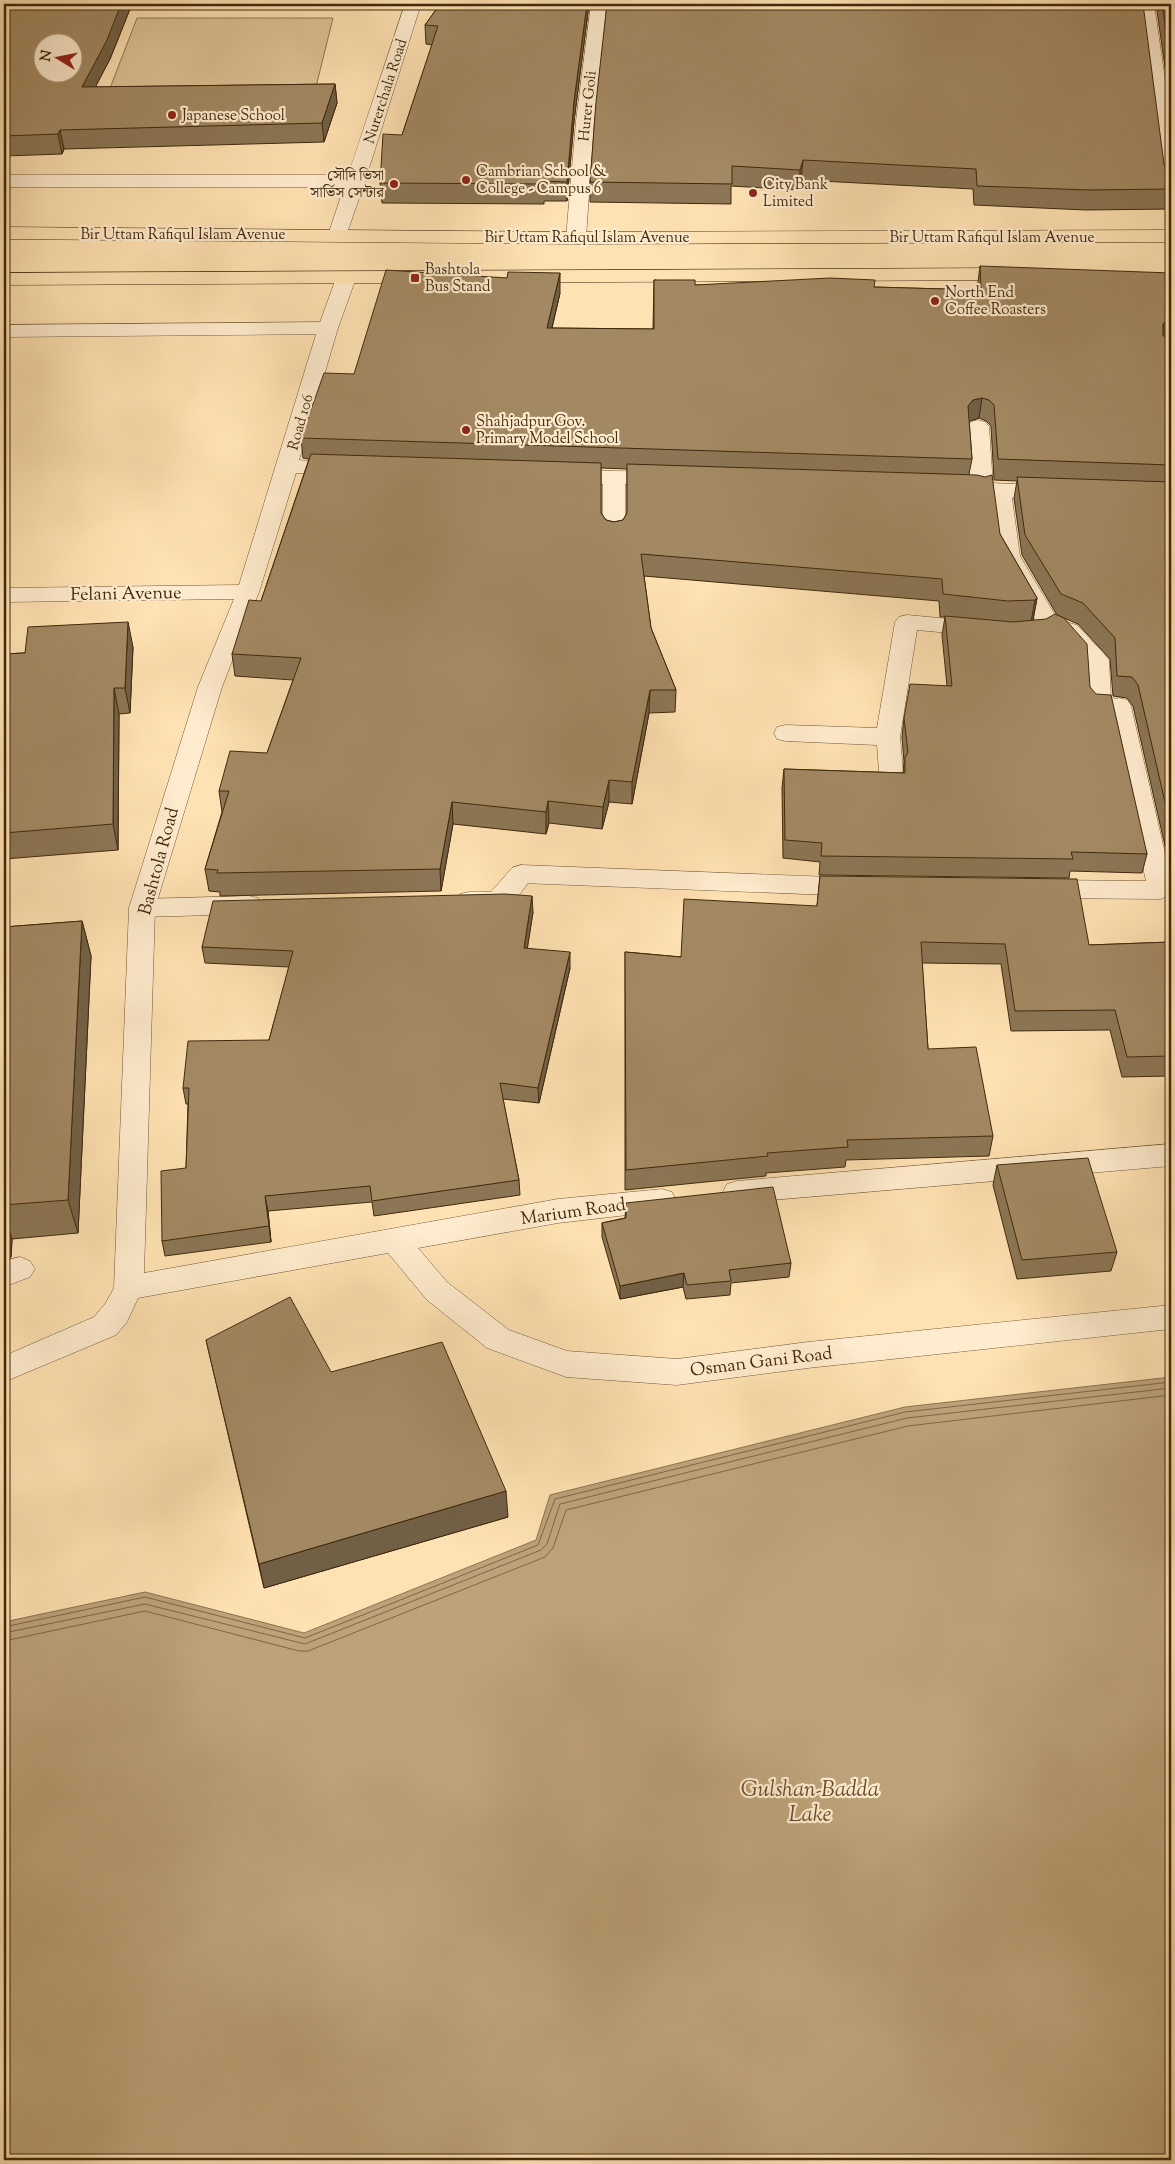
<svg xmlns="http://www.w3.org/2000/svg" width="1175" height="2164" font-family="'Sorts Mill Goudy','Noto Serif Bengali',serif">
  <rect width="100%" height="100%" fill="#ffe2b3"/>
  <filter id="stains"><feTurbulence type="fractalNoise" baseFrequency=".004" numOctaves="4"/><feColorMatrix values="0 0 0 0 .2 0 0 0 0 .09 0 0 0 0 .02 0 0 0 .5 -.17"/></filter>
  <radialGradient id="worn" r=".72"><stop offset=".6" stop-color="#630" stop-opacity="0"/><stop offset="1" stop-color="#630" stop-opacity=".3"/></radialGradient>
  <path fill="#dfc397" stroke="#907652" d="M137 18H333L314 95 107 96Z"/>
  <path fill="#bea37a" stroke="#8c724e" d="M1171 1377V2160H4V1622L145 1592 304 1633 536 1540 550 1495 905 1407Z"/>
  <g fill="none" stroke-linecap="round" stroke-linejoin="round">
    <path stroke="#7f6643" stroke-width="1" d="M4 1627 145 1597 305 1638 538 1545 555 1499 905 1412 1171 1382
      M4 1633 145 1604 305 1644 541 1550 547 1544 560 1504 907 1418 1171 1388
      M4 1641 145 1611 299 1651H308L545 1557 553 1548 566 1510 908 1426 1171 1395"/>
    <defs>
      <path id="lane" d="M328 322 335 324 338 328 335 332 328 334 4 337V325Z
        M978 420 985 422 989 426 993 486 1000 484 1008 486 1011 491 1020 556 1058 620 1077 625 1105 655 1109 660 1111 698 1127 700 1131 706 1127 712 1119 714 1092 711 1088 705 1085 662 1061 635 1053 632 1050 628 1039 626 998 556 990 495 982 497 974 495 971 490 967 426 971 422Z
        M907 615 982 622 990 624 994 629 990 634 982 636 917 630 900 737 903 771 900 777 891 779 882 777 879 771 877 745 786 741 777 739 774 733 777 727 786 725 877 728 895 622 899 617Z
        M521 865 530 868 534 874C529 882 514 903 507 908 495 914 472 911 460 908L456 901 460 894 469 892H491L512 868Z
        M249 896 258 898 262 905 258 912 249 914 142 917 133 915 129 908 133 901 142 899Z
        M20 1257 30 1261 35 1269 30 1277 4 1287V1261Z"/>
      <path id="street" d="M405 4H421L365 181 345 239 338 241 331 239 328 235 344 187H4V175H348Z
        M591 4H607L594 121 586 238 583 242 576 244 569 242 566 238 576 121Z
        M1138 4H1154L1171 120V189L1164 187 1162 183Z
        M346 272 353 274 356 278 338 328 299 460 351 465 354 470 351 475 343 476 296 473 259 592 222 687 155 908 144 1273 558 1199 662 1189 672 1192 676 1200 672 1208 662 1211 558 1223 418 1248 447 1282 509 1330 567 1351 677 1359 808 1342 1171 1305V1329L808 1368 677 1385 566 1377 487 1348 427 1300 388 1253 138 1298 127 1322 116 1335 4 1382V1356L94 1317 105 1304 114 1288 129 908 198 687 234 599 4 602V588L239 585 318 328 336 278 339 274Z
        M563 470 665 472 673 474 676 479 673 484 665 486 625 484V535L622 540 614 542 606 540 603 535V484L555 481 552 476 555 471Z
        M958 482 1052 485 1060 487 1063 492 1060 497 1052 499 958 496 950 494 947 489 950 484Z
        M1119 698 1127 700 1131 706 1171 879V894L1161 899 1042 898 1033 895 1029 889 1033 883 1042 880 1146 881 1107 706 1111 700Z
        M521 865 856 878 865 881 869 887 865 893 856 896 521 883 512 880 508 874 512 868Z
        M1171 1144V1166L737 1203 727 1200 723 1192 727 1184 737 1181Z"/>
      <path id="primary" d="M4 227 576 232 1171 230V242L576 244 4 239Z
        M1015 268 1022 270 1025 274 1022 278 1015 280 4 285V273Z"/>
    </defs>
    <use href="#lane" stroke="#705736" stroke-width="1"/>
    <use href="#street" stroke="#705736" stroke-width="1"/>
    <use href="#primary" stroke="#40290c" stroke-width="1"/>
    <use href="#lane" fill="#ffecce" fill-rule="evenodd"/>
    <use href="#street" fill="#ffecce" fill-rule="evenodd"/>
    <use href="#primary" fill="#ffe2b3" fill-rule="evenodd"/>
  </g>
  <path fill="#8c7655" stroke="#40290c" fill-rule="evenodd" d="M4 4H132L110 59 95 87 335 84 337 103 324 142 64 149 62 154 4 156Z
    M440 4H589L574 121 567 201H544V204L382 203 380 183 402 135 432 45 426 44 425 25Z
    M607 4 1164 164 1171 189V209L1086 210 974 205 973 189 801 180 799 190 731 186V204L590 202V182Z
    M1156 4H1171V109Z
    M980 266 1171 339 1167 340 1171 341V872L1133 706 1127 698 1113 696 1110 659 1078 624 1057 615 1022 555 1014 498 1017 481 994 480 991 426 986 421 979 418 969 421 972 459 969 474 1000 534 1037 598 1033 620 1090 687 1147 854 1142 873 1070 871 1069 878 819 875 820 862 783 858 782 788 784 769 903 773 904 762 902 737 904 718 947 686 942 635 945 617H940L939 601 644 576 651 628 676 690 675 712 649 713 632 804 609 802 602 829 549 823 546 834 453 824 441 891 220 896V892L209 891 205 869 222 812 219 791 267 753 293 680 235 676 232 654 261 601 309 459 303 458 301 438 354 374 560 293 552 328 653 329 654 280 695 285 874 287 977 290ZM601 468 627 469V513L623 520 614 522 606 520 601 513Z
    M133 647 130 713 119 714 118 850 4 859V654Z
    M820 876 1089 945 1171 942V1076L1122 1077 1110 1030 1011 1031 1001 964 922 963 928 1049 993 1136 989 1156 846 1160 845 1167 766 1173V1176L625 1190V952L681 957 817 906Z
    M533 912 527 948 570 968 539 1103 503 1099 519 1180 520 1195 374 1216 372 1202 268 1211 271 1242 165 1256 162 1241 186 1168 188 1104H186L183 1088 269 1040 289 967 205 963 202 947Z
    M82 921 91 956 78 1233 12 1239 11 1257 4 1260V927Z
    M997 1165 1117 1252 1111 1271 1017 1279 993 1185Z
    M626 1203 791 1263 789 1277 731 1283 730 1295 686 1299 683 1287 620 1299 602 1237V1223L625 1218Z
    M4 1273 8 1287 6 1316H4Z
    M206 1340 331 1372 508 1517 264 1588Z"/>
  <path fill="#726045" stroke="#40290c" d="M121 4H132L110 59 85 107 82 87Z
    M587 4H589L574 121 567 201V182L574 101Z
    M335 84 337 103 324 142 322 123Z
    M60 130 64 149 62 154 58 134Z
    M803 160 801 180 799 190 800 170Z
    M560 273V293L547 349V328Z
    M1171 319V339L1162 340 1163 324 1167 320Z
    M982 398 979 418 970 421 965 426 968 406 973 400Z
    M1037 598 1033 620 1031 622 1035 600Z
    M128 622 133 647 130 713 125 688Z
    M114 688 119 714 118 850 113 824Z
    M650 690 649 713 632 804V782Z
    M609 780V802L602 829 603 807Z
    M548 801 549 823 546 834V812Z
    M452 802 453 824 441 891 440 869Z
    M532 896 533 912 525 964 524 948Z
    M82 921 91 956 78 1233 68 1200Z
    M570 952V968L539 1103 538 1088Z
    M265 1196 268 1211 271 1242 269 1226Z
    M4 1212 12 1239 11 1257 4 1260Z
    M4 1273 8 1287 6 1316 4 1309Z
    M684 1273 683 1287 620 1299V1286Z
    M506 1491 508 1517 264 1588 259 1564Z"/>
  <path fill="#a38963" stroke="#40290c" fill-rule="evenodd" d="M4 4H121L107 40 82 87 335 84 322 123 60 130 58 134 4 136ZM42 42H72V72H42Z
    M440 4H587L574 101 567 182 544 181V184L380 183 383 134 402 135 438 26 425 25Z
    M607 4H1143L1164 164 1167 169 1171 170V189L1089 190 977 186 976 169 803 160 800 170 732 166V184L590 182 596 102Z
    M1162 4H1171V64Z
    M980 266 1171 273V319L1167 320 1163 324V335L1167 340 1171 341V465L998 459 994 405 989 400 982 398 973 400 968 406 972 459 301 438 324 373 354 374 386 270 507 278 508 272 560 273 547 328 654 329V280H695V285L830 278 875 280 874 287 981 290Z
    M311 454 601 463V513L606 520 614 522 623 520 627 513V464L977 475 985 477 992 475 1000 534 1037 598 1035 600 1008 601 943 594 942 579 641 554 651 628 676 690H650L632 782 609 780 603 807 548 801 546 812 452 802 440 869 217 873 218 870 205 869 229 791H219L230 751 267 753 301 658 232 654 249 600 261 601Z
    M1017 477 1171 482V828L1138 685 1132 677 1117 676 1115 638 1083 603 1061 594 1025 535Z
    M1055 614 1064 618 1087 644 1090 687 1096 694 1111 695 1147 854 1071 852 1073 859 821 856 822 843 785 840 784 769 905 773V758L908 752 904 718 910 684 952 686 945 616 1013 622 1046 619Z
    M128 622 125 688H114L113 824 4 833V654L25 653 28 627Z
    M820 876 1077 879 1089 945 1171 942V1056L1127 1057 1115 1010 1015 1011 1005 944 921 942 928 1049 976 1047 993 1136 847 1140 848 1147 767 1153 768 1156 626 1170 625 952 681 957 684 899 817 906Z
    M505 894 532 896 524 948 570 952 538 1088 500 1083 519 1180 372 1201 370 1186 265 1196 269 1226 162 1241 161 1171 186 1168 189 1088H183L188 1041 269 1040 293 951 202 947 213 901Z
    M82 921 68 1200 4 1205V927Z
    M1088 1158 1117 1252 1022 1260 997 1165Z
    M773 1187 791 1263 729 1270 731 1281 687 1285 684 1273 620 1286 602 1223 626 1218V1203Z
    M290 1297 331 1372 442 1342 506 1491 259 1564 206 1340Z"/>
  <g fill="#8f2418" stroke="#ffecce" stroke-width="2">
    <circle cx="172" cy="115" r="5"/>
    <circle cx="466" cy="180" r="5"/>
    <circle cx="394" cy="184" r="5"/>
    <circle cx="753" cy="193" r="5"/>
    <rect x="410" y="273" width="10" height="10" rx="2.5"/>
    <circle cx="935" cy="301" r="5"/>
    <circle cx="466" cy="430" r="5"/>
  </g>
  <g text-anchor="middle" stroke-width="4.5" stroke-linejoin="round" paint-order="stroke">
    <g font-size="15" fill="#40290c" stroke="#ffecce">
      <text transform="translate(385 91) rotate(-72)" y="5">Nurerchala Road</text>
      <text transform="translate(587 106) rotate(-84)" y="5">Hurer Goli</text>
      <text x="183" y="239">Bir Uttam Rafiqul Islam Avenue</text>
      <text x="587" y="242">Bir Uttam Rafiqul Islam Avenue</text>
      <text x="992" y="242">Bir Uttam Rafiqul Islam Avenue</text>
      <text transform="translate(300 422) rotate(-74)" y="5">Road 106</text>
    </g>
    <g font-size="15" fill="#40290c" stroke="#ffecce" text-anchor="start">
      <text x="182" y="120">Japanese School</text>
      <text x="476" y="176">Cambrian School &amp;<tspan x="476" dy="17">College - Campus 6</tspan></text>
      <text x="384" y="180" text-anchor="end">সৌদি ভিসা<tspan x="384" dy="17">সার্ভিস সেন্টার</tspan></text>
      <text x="763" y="189">City Bank<tspan x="763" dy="17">Limited</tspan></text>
      <text x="425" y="274">Bashtola<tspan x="425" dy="17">Bus Stand</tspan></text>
      <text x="945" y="297">North End<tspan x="945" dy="17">Coffee Roasters</tspan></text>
      <text x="476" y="426">Shahjadpur Gov.<tspan x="476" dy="17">Primary Model School</tspan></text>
    </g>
    <g font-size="18" fill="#40290c" stroke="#ffecce">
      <text transform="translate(126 593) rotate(-1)" y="6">Felani Avenue</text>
      <text transform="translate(158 861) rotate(-75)" y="6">Bashtola Road</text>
      <text transform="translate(573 1211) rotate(-8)" y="6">Marium Road</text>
      <text transform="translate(761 1361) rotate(-7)" y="6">Osman Gani Road</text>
    </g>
    <g font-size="22" font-style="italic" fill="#664e2d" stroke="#ffecce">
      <text x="810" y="1796">Gulshan-Badda<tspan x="810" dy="25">Lake</tspan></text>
    </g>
  </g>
  <rect width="1175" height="2164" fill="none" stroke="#ffe2b3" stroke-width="20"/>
  <rect x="5" y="5" width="1165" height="2154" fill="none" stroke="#40290c" stroke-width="2.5"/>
  <rect x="10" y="10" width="1155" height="2144" fill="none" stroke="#40290c"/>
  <g transform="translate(58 58) rotate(280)"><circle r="24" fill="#ffecce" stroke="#b39e80"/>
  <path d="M0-4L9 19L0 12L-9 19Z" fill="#8f2418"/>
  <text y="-8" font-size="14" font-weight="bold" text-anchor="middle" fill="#40290c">N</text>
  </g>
  <rect width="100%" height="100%" filter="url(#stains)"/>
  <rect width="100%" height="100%" fill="url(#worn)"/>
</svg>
